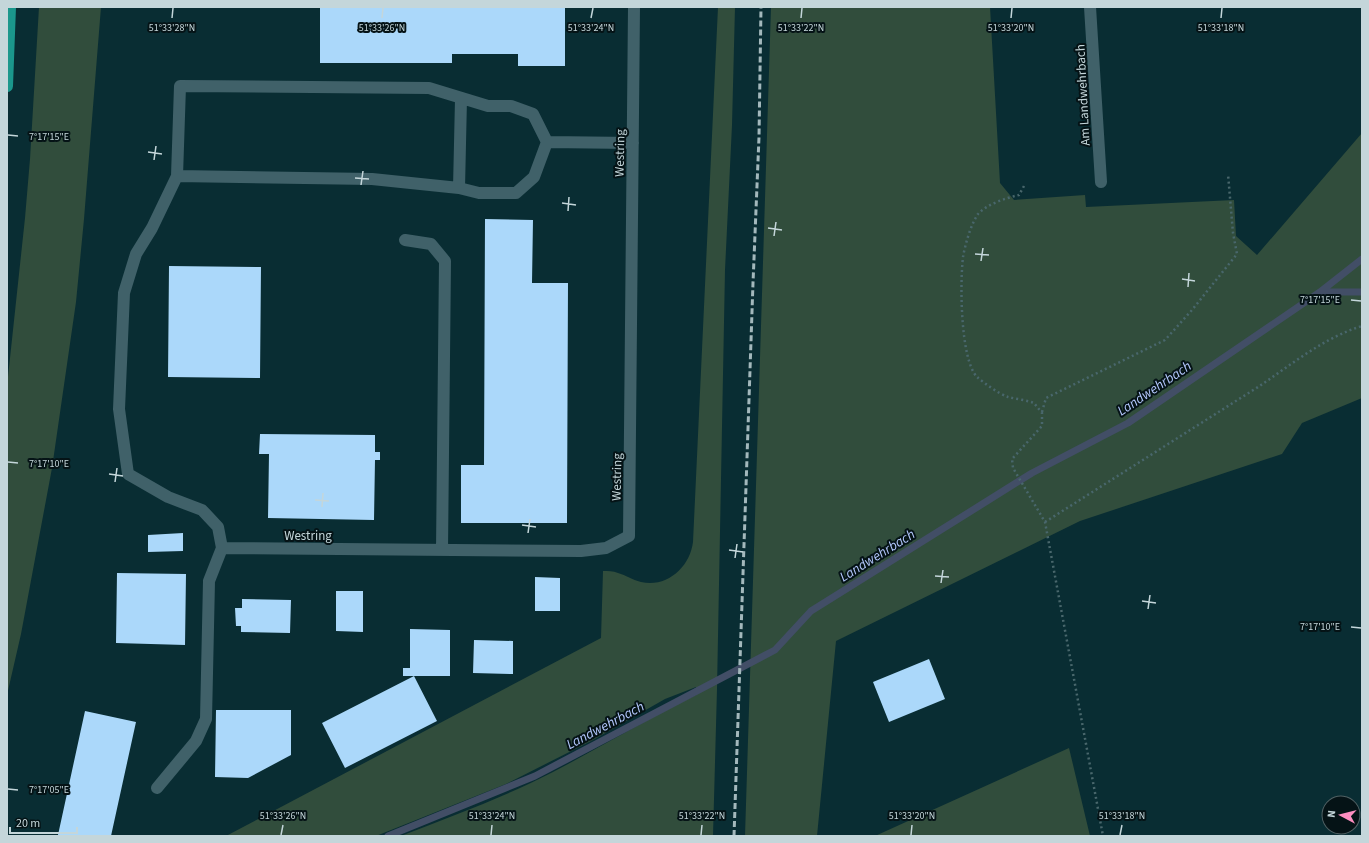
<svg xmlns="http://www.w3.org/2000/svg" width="1369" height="843" font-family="'Source Sans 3',sans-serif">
  <rect width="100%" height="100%" fill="#092d33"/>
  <path fill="#314d3c" d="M39 7H101L84 219 76 302 52 468 21 634 7 695V386L25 218 30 159Z
    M718 7H735L732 125 725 270 717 689 713 836H401C452 816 505 797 553 772 601 747 647 719 696 695V687L665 699 593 740 506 784 376 836H226L601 638 603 571C608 571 613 571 618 573 626 575 632 580 641 582 667 588 690 567 693 542Z
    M771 7H990L1000 183 1014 200 1085 195 1086 207 1234 200 1236 236 1257 255 1362 133V398L1302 423 1282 454 1080 521 836 641 817 836H745Z
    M1069 748 1090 836H875Z"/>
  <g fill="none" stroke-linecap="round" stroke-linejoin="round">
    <path stroke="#424e66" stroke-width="7" d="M1320 292H1362
      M388 836 535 776 775 650 811 611 1032 473 1128 423 1320 292 1362 259"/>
  </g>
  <path fill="#abd8fa" d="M320 7H565V66H518V54H452V63H320Z
    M485 219 533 220 532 283H568L567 523H461V465H484Z
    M169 266 261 267 260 378 168 377Z
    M260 434 375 435V452H380V460H375L374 520 268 518 269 454H259Z
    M183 533V551L148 552V535Z
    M117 573 186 574 185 645 116 643Z
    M535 577 560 578V611H535Z
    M336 591H363V632L336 631Z
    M242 599 291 600 290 633 241 632V626H236L235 608H242Z
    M410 629 450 630V676H403V668H410Z
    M474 640 513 641V674L473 673Z
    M929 659 945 699 889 722 873 682Z
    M414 676 437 721 345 768 322 723Z
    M216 710H291V755L248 778 215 777Z
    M85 711 136 722 111 836H64L58 835Z"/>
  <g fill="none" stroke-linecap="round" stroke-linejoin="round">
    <path stroke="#49676c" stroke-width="2.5" stroke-dasharray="2 3" stroke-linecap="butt" d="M1024 186 1019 195C1006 198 987 204 978 214 971 224 965 245 963 257 960 282 960 359 977 377 984 383 999 394 1008 397 1016 399 1026 400 1034 403L1042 413V426L1012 459 1013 468 1045 522 1103 836
      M1042 412 1046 398 1165 340 1192 310 1237 254 1233 233 1228 174
      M1045 522C1116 477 1187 432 1258 387 1291 365 1323 338 1362 326"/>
    <path stroke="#406169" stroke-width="12" d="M1090 7 1101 182
      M180 86 429 88 488 106H511L533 114 547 142 534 177 516 193H479L459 188 372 179 177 176Z
      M547 142 633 143
      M459 188 461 99
      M405 240 431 244 445 261 442 550
      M222 548 581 551 606 548 629 536 634 7
      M157 788 196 741 206 719 209 581 222 548 218 527 202 510 168 497 128 474 119 409 124 293 136 254 152 228 177 176"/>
    <path stroke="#1b978c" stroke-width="12" d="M7 86 10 7"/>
    <path stroke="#a3b8bc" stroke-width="3" stroke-dasharray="6 3" stroke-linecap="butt" d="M734 836 753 283 759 137 761 7"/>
  </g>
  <path fill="none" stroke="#c4d6da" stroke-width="1.5" d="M172 18 173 8M382 18 383 8M591 18 593 8M801 18 802 8M1011 18 1012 8M1221 18 1222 8M8 135 18 136M148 152 162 154M154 160 156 146M355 178 369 179M361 185 363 171M562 203 576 205M568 211 569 197M768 228 782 230M774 236 776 222M975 254 989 255M981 261 983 248M1182 279 1195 281M1188 287 1189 273M1351 300 1361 301M8 462 18 463M109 474 123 476M115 482 117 468M315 500 329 501M322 507 323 493M522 525 536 527M528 533 530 519M729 550 743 552M735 558 737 544M935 576 949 577M941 583 943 570M1142 601 1156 603M1148 609 1150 595M1351 627 1361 628M8 789 18 790M281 835 283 825M491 835 492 825M701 835 702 825M911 835 912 825M1120 835 1122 825"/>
  <g text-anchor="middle" stroke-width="4" stroke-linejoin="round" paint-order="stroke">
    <g font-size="13" fill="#c4d6da" stroke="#051316">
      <text transform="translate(1082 95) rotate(-93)" y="5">Am Landwehrbach</text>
      <text transform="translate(619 153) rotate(-89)" y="5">Westring</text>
      <text transform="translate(616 477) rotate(-89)" y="5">Westring</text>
      <text x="308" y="540">Westring</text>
    </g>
    <g font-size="14" font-style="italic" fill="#b4c8fd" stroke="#051316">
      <text transform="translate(1154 388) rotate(-34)" y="5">Landwehrbach</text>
      <text transform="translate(877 555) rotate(-32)" y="5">Landwehrbach</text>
      <text transform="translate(605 725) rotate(-28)" y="5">Landwehrbach</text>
    </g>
  </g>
  <g font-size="10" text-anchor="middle" fill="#c4d6da" stroke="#051316" stroke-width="4" stroke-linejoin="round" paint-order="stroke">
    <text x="172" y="31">51°33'28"N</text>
    <text x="382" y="31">51°33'26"N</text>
    <text x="591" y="31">51°33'24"N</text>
    <text x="801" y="31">51°33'22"N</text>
    <text x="1011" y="31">51°33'20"N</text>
    <text x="1221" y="31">51°33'18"N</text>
    <text x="49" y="140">7°17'15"E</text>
    <text x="1320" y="303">7°17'15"E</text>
    <text x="49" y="467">7°17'10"E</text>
    <text x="1320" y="630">7°17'10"E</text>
    <text x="49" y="793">7°17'05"E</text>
    <text x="283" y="819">51°33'26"N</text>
    <text x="492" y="819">51°33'24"N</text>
    <text x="702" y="819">51°33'22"N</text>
    <text x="912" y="819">51°33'20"N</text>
    <text x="1122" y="819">51°33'18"N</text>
  </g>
  <rect width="1369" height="843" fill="none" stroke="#c4d6da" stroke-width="16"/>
  <g transform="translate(1341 815) rotate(277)"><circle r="19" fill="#051316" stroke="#516164"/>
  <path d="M0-3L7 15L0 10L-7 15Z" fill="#fd8ec0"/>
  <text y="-6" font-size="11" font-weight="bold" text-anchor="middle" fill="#c4d6da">N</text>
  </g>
  <path d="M10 827v6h67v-6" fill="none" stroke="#c4d6da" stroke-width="2"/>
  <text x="16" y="827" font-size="12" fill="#c4d6da" stroke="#051316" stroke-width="3" paint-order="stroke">20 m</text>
</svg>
